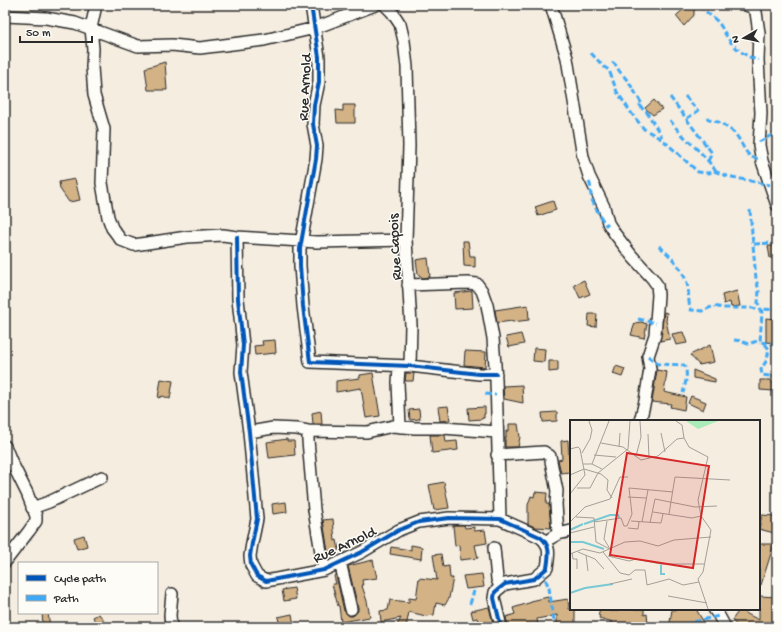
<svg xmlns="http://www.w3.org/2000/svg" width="782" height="632" font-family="'Gochi Hand',sans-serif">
  <rect width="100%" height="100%" fill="#f5ede0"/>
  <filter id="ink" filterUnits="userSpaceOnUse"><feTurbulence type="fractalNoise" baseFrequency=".025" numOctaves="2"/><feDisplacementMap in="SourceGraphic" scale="8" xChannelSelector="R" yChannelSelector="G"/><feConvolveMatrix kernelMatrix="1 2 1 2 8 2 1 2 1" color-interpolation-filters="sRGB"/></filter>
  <g filter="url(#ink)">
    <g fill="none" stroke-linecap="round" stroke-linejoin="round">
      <path stroke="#5a8a90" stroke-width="3" d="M475 627V623L482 621"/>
    </g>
    <path fill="#d3b286" stroke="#2b2b2b" d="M688 5H700L694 10V15L684 26 676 16Z
      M165 62 167 90H148L145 68Z
      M654 100 662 109 653 115 645 108Z
      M343 105H355V123H337L336 110 343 111Z
      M75 179 80 200 69 202 60 189 59 182Z
      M553 201 556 210 538 216 535 207Z
      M463 241H468L470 256H475V267L464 266Z
      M768 246H777V258H770Z
      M428 258 430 277 423 278 418 274 416 260Z
      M584 280 590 294 580 298 574 285Z
      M472 291 473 308 455 309 454 293Z
      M737 291 740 306 731 307 730 302 724 304 722 295Z
      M528 305 529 320 512 322V321L497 323 495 310Z
      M664 312 667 313 666 321 670 339 660 341Z
      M589 314H597L596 327 588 326Z
      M766 318 777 319V343L766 342Z
      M641 322 647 324 644 338 631 335 635 323Z
      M683 332 687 343 676 345 672 334Z
      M521 334 524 344 509 347 506 337Z
      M275 340 276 353 255 355 254 346 263 345 262 341Z
      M710 345 714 362 699 365 690 355Z
      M534 348 545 349 544 362 533 361Z
      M465 351 486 352 485 367 464 365Z
      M549 361H558V371L549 372Z
      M616 366 625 369 622 377 613 374Z
      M657 370 667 372 664 392 686 397 684 410 670 407 671 404 652 402Z
      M693 370 715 379V382L693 378Z
      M373 373 380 416 366 418 361 388 336 392V381L360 378V375Z
      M406 373H414L413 381H405Z
      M161 379 173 381 170 399 163 396 158 398Z
      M760 380H770L774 385V391L760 390Z
      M522 385 523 403 504 399 503 386Z
      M691 396 706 402 703 410 688 403Z
      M448 406 450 420 440 421 438 407Z
      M485 407V414H484V418H482V419L469 420 468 408Z
      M419 409 420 419 410 420 409 410Z
      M321 411 322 424H313L312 413Z
      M557 412V421L543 422 542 413Z
      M509 424H518L520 437 518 447H505V438H506V431H509Z
      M430 435H445L446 442 457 441 458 450 432 453Z
      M287 439V441H294L295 455 269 458 267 442Z
      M568 440 570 472 561 473 558 460 562 459 561 441Z
      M444 482 449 508 434 510 429 485Z
      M535 492 547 493 546 504H549L551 528 535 527 528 524V505L531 496 534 497Z
      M286 502 287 512 273 514 272 504Z
      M762 515 775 516 774 533 759 529Z
      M333 519 335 541 337 540 339 550 328 552 323 520Z
      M453 525H464L465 528 474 527V531L485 530 487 543 475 545 478 558 460 560 459 545 455 546Z
      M84 535 87 546 77 549 74 538Z
      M759 544H774L761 585H759Z
      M411 545 422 547 421 559 390 554 391 547 411 550Z
      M441 554 443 567 449 566 450 578H453L449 598 445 605 436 603 434 615 426 616 409 612 406 627H396L401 618 381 622 380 611 388 610 390 600 409 602V598L416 599 419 578 437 580 433 555Z
      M373 560 377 578 362 580 363 586H362L367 601 370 617 341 622 339 606H338L332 584H336L334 576 336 575 344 611 349 616H353L358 611V607L348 566Z
      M482 574 484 587 466 589 463 576Z
      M294 588 296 599 284 601 282 590Z
      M759 596 777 597V627H738L732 620 740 609 749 615 759 620Z
      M548 597 549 602 568 599 569 609H575V627L557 626V615L537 619 538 626 528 627V625L508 627 506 617 515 614 513 608 532 602 531 601Z
      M489 607 494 627H476V625L479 624 477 618 473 619 471 611Z
      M600 609 610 611H619V609H644V615L647 614 648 624 643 625V627H603L613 622 599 618 600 616 598 615Z
      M685 609H696L703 621 704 627H673L672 623 670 622 672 610Z
      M42 613H48L50 627H43Z
      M99 614 104 620 96 624 93 617Z
      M292 614 294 625 280 627 278 617Z"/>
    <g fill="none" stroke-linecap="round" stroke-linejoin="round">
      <defs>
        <path id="street" d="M96 5 91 28 93 49 92 67 94 95 104 129 102 183 108 217 112 228 121 240 134 245 187 237 223 235 237 237 317 242 406 240
          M311 5 319 57V82L314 105 313 124 317 146 316 159 300 249V266L303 306 310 362 410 366 479 374H496
          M385 5 392 12 400 24 404 41 407 67 409 146 406 240 411 325 410 366
          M551 5 567 58 583 157 589 176 604 207 608 223 615 234 632 256 652 278 657 285 658 295 655 335 648 356 650 369 645 401 640 421
          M746 5 752 7 756 12 759 33 758 60 761 113 759 145 762 161 777 205
          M5 16 46 18 75 23 138 46 172 45 200 48 264 40 315 28 375 5
          M237 237 238 299 243 345 241 372 249 432 257 519 252 543 250 556 251 565 257 576 266 581 324 570 362 552 399 530 419 522 449 518 500 519 540 537C551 545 549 555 547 568L534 579 505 584 495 592 494 598 501 627
          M408 285 468 283 477 284 482 291 487 305 493 338 496 379 500 519
          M399 367 398 383 400 427
          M308 431V440L314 510 324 570
          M249 432 273 428 297 429 308 431 367 432 393 426 415 428H443L497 432
          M5 446 11 461 27 493 36 516V521L29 531 5 562
          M497 455 544 452 550 456 557 491 556 504 558 534
          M32 508 49 502 102 477
          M551 538 558 534 571 531
          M494 548 497 579 500 587
          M340 562 351 609
          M714 609 719 616 725 627
          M171 627 170 615 172 594"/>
      </defs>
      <use href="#street" stroke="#2b2b2b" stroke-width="14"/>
      <use href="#street" stroke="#fdfcf7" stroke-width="11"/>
      <path stroke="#3fa9f5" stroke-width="3" stroke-dasharray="6 3" stroke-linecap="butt" d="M700 5C705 12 712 16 718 22 723 28 725 35 730 41 736 49 748 58 758 60
        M591 53 604 67 609 70 617 92 632 114 644 129 663 140 698 172 709 173 714 171 727 176 770 185
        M612 62C618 65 617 70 622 74 631 84 635 93 642 104L640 105 644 111H646L662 137
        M685 96 698 111 686 119
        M670 97 712 153 708 161
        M707 117 709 120 722 123C724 127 728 127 732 131 740 137 742 148 749 155 752 158 757 159 761 158
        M670 120C683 139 705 153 716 172
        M759 142 772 135 777 134
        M589 182C592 187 590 190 591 195 591 201 602 220 606 225L608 223
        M750 210 756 279 759 291 758 303 762 312 760 342 777 344
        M754 244 777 243
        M659 246C672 257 685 271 688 288 689 296 688 303 691 310L702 311 714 306 723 308H753L762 312V309L777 310
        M638 319 656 323
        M734 340 741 341 748 344 757 341 760 342
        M765 344 769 349 767 360 761 369 762 375 777 377
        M648 356 658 364 684 365C689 373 685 385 683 393
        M485 394 496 395
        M542 571 549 588 555 627
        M470 604 474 591
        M686 625 693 622 719 616"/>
      <defs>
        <path id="cycleway" d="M311 5 319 57V82L314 105 313 124 317 146 316 159 300 249V266L303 306 310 362 410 366 479 374H496
          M237 237 238 299 243 345 241 372 249 432 257 519 252 543 250 556 251 565 257 576 266 581 324 570 362 552 399 530 419 522 449 518 500 519 540 537C551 545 549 555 547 568L534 579 505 584 495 592 494 598 501 627"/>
      </defs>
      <use href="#cycleway" stroke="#fdfcf7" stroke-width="6"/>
      <use href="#cycleway" stroke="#0057b8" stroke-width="4"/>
    </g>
  </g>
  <g text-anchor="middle" stroke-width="3" stroke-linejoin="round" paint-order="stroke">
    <g font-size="15" fill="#2b2b2b" stroke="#fdfcf7">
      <text transform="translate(304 87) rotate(-87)" y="5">Rue Arnold</text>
      <text transform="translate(394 247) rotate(-93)" y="5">Rue Capois</text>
      <text transform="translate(344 544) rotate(-25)" y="5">Rue Arnold</text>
    </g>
  </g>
  <g transform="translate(570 420)">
    <rect width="190" height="190" fill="#f5ede0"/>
    <path d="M116 1H148L128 9Z" fill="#a9ecb7"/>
    <path fill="none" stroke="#79c9d4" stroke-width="2" d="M14 104 40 95H48L49 98M0 110 13 104M0 122H13L34 129M91 145V154H95M0 173 15 168 43 164"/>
    <path fill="none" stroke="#a49f98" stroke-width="1" d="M106 1 112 5 114 18 119 27 138 37 128 80 131 96 141 110 133 152 128 159 138 189M91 13 95 32M78 14 79 38M31 23 53 27 71 40 88 36 107 19 114 18M49 27 50 13M0 29 8 27 10 29 15 55 0 74M12 33 20 19 22 10 19 1M24 35 46 37M66 36 71 17 70 1M13 44H22L32 49M22 44 39 1M0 55 14 49 31 54 38 60 37 70 42 78M7 68H20L28 53 58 29 60 1M58 77 76 78M83 92 122 98 131 96M99 94 105 57 160 60M6 97 24 98 26 122 40 129M37 101 34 119 40 129M61 101 91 103 93 94M0 102 15 87 40 79 50 57H58M24 102 51 98 54 106H57L62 94 59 68 103 72M72 102 78 70M80 103 85 79 125 87 147 86M58 108 68 109 69 102M0 113 24 107M8 132 25 139 34 149M33 132 50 153 59 155 65 150H75L77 165 99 159 113 165 129 162M2 133 3 139H7V149M0 134 13 129 30 133 55 122 70 121 88 126 104 120 141 117M16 135 18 151M38 136 59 141 66 139 91 144H134M40 164 62 159M98 176 137 183"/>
    <path fill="#d62828" fill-opacity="0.15" stroke="#d62828" stroke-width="2" d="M57 33 139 46 123 148 40 135Z"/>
    <rect width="190" height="190" fill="none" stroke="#2b2b2b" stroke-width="2"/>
  </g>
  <rect width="782" height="632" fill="none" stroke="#fdfcf7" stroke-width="20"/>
  <rect x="10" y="10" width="762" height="612" fill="none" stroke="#2b2b2b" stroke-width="1.5" filter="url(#ink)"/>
  <rect x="18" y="562" width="140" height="52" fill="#fdfcf7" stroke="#a9a8a5"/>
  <rect x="26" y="575" width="20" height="6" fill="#0057b8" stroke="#a9a8a5"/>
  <text x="54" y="582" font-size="12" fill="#2b2b2b">Cycle path</text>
  <rect x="26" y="595" width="20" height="6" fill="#3fa9f5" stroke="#a9a8a5"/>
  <text x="54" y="602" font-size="12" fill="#2b2b2b">Path</text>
  <g transform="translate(744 38) rotate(261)" stroke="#fdfcf7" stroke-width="3" paint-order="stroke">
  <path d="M0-3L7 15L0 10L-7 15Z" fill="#2b2b2b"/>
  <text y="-6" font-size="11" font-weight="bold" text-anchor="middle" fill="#2b2b2b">N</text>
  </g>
  <path d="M20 36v6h72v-6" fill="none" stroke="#2b2b2b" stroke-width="2"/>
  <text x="26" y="36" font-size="12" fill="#2b2b2b" stroke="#fdfcf7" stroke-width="3" paint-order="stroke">50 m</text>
</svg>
